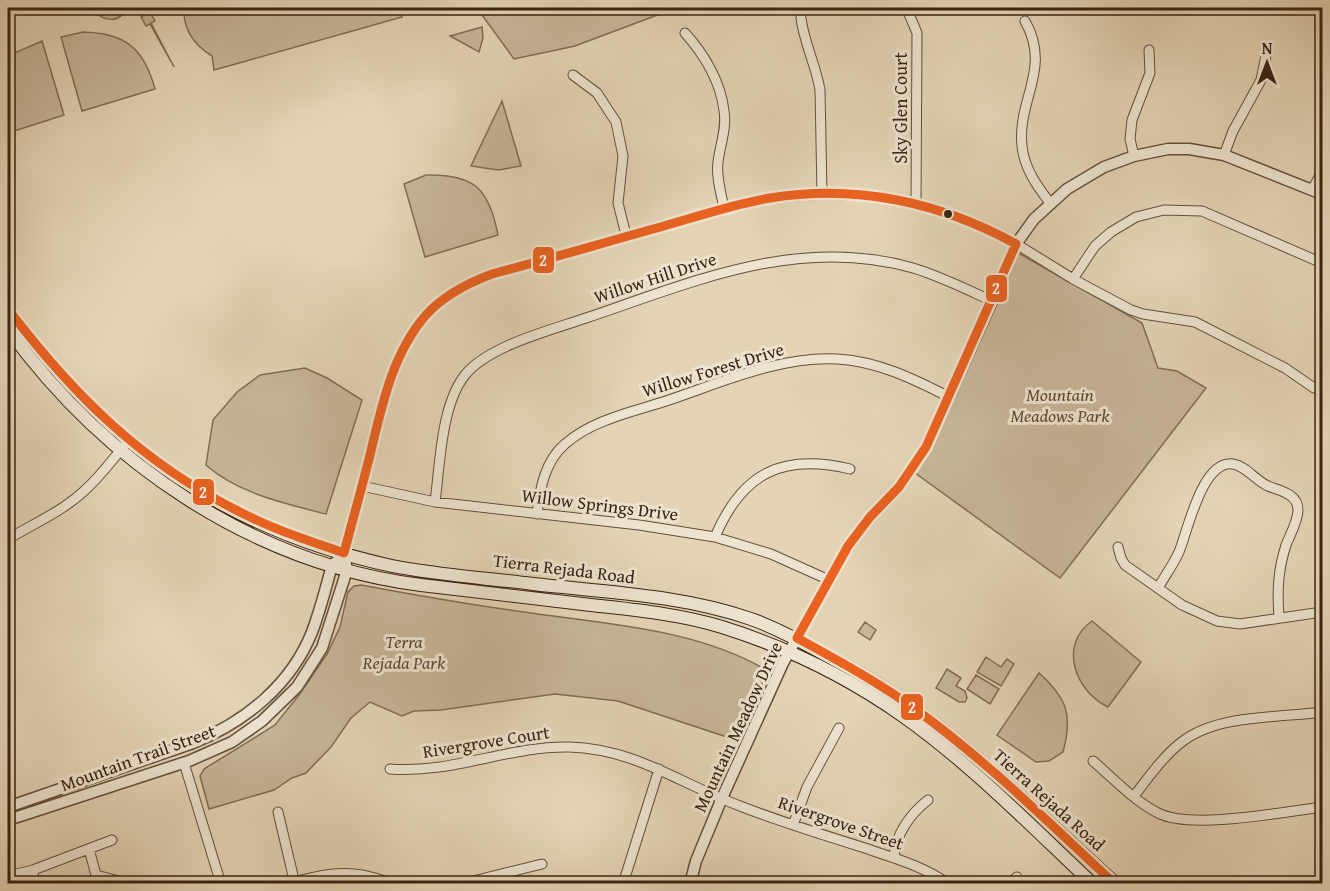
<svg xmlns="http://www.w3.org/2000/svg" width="1330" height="891" font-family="'Gentium Book Plus',serif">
  <rect width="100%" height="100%" fill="#e4d4b5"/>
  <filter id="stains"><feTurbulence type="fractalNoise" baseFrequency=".00333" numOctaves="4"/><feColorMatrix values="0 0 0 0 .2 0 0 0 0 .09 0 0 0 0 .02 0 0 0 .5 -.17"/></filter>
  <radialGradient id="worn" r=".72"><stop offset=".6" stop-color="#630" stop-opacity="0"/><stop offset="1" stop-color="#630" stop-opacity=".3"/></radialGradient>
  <path fill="#c7b699" stroke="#806d55" stroke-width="1.5" d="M89 8H126V10C116 26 101 19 89 8Z
    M184 8H399L402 17 214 70 212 56C194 45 183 29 184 8Z
    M477 8H676L575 46 514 59Z
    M1132 8H1277C1239 14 1168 19 1132 8Z
    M150 12 155 21 151 23 174 67 150 24 146 26 141 17Z
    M482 27 483 38 479 52 450 36Z
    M83 32C125 33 144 48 155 89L82 111 61 37Z
    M42 41 64 115 8 133V59L12 54Z
    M502 101 521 166 498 170 471 166Z
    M426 175C474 174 489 188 498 235L425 257 404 184Z
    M1013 250 1142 323 1158 368 1177 371 1206 388 1060 578 911 470Z
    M305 368 327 378 362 400 326 514C286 504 237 493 206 465L213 420 237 392 260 375Z
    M361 585C420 596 478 606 538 614 615 625 699 630 768 671L736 740 618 701 555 694 441 710 414 711 402 716 370 702 351 718 331 747 306 773 292 778 274 790 209 809 200 776 204 769 275 725 299 695 327 654 340 627 348 592 354 586Z
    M1092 621 1141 662 1108 707C1075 691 1058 645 1092 621Z
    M865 622 876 630 870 640 858 632Z
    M986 657 1001 667 1007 659 1014 664 1001 686 977 672Z
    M947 669 961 678 956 686 965 691 967 698 965 702H959L936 688Z
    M1039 673C1067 698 1073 715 1063 752L1049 761 1036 762 997 735Z
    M976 675 999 689 990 704 967 689Z"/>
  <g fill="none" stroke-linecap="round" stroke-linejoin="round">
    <defs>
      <path id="minor" d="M909 14 917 33 916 203
        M801 18C804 43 816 65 820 90L822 194
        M1025 21C1052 69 1017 99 1022 146 1024 168 1037 186 1050 203
        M685 33C704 54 721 82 724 111 727 128 720 145 718 162 716 177 721 193 724 208
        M573 75 597 93 616 122 623 156 618 203 626 235
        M1224 155 1233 131 1261 80 1267 50
        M1134 156 1130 139 1132 120 1150 73 1149 50
        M1312 190 1322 172
        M1073 279 1095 246 1111 232 1136 217 1164 210 1202 211 1322 263
        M362 486 435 502 639 525 715 537 771 554 829 580
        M435 502C440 465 441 405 465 375 488 346 551 330 586 318 693 282 798 235 913 268 940 276 966 289 992 301
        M537 514C540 488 545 461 565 444 592 420 632 412 666 401 720 383 779 356 837 359 877 361 914 379 949 397
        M715 537C742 473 782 453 850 469
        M8 539C33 524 63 511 84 491 100 477 111 461 125 445
        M1118 547 1121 558 1125 565 1182 605 1217 621 1240 624 1322 612
        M344 553C353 518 363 482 372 446 383 404 393 358 420 323 438 299 464 284 492 274L724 208 771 198 822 194 869 196 916 203 978 224 1005 237 1073 279 1131 310 1143 314 1195 322 1285 368 1314 388
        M1158 588C1165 576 1173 565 1179 552 1188 530 1202 460 1233 464 1246 466 1256 481 1268 486 1281 491 1298 494 1298 510 1298 521 1290 535 1286 545 1278 570 1277 591 1279 617
        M1093 761C1113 778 1134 801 1158 813 1191 830 1283 812 1322 807
        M184 763 221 884
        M390 769C452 774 508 746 569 747 637 749 680 784 740 806 781 822 823 835 865 848 893 858 924 866 948 884
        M1134 796C1149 777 1164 755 1183 741 1219 714 1280 718 1322 712
        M278 812 295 884
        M793 825 807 787 839 728
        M89 849 96 875
        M894 858C895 835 910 814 928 800
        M33 870 34 884
        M96 875 130 884
        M8 876 33 870 112 840
        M285 884C311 878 336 870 362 875 373 877 384 881 395 884
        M461 884 542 864
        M623 884 659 769
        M1009 884 1017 877"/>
      <path id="tertiary" d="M8 807 193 743C245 722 291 685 312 632 320 611 326 588 332 565L338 560
        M8 820 189 761 232 742 262 721 297 687 322 648 347 570 344 553
        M690 884 696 861 722 798 783 663 848 546 870 517 899 487 926 447 992 301 1016 244 1034 219 1067 189 1104 167 1134 156 1168 149H1189L1224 155 1322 194"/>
      <path id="secondary" d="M8 309C106 445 226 530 392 566 438 575 486 578 533 584 605 592 682 595 751 619 780 629 805 644 832 658 940 713 1026 803 1116 884
        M8 329C106 464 254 564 421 585 478 592 535 598 591 605 635 610 680 614 722 627 786 647 849 678 903 716 972 765 1032 827 1093 884"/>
    </defs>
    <use href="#minor" stroke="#64503a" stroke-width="11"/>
    <use href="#tertiary" stroke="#64503a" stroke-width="13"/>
    <use href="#secondary" stroke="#3a2411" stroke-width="14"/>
    <use href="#minor" stroke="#ede3cf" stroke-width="9"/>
    <use href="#tertiary" stroke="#ede3cf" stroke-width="10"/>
    <use href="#secondary" stroke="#ede3cf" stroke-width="12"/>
    <defs>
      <path id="bus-1" d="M8 309C74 396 143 464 242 513 275 530 310 541 344 553 352 522 361 491 369 459 381 410 391 355 426 315 444 295 468 283 492 274 549 259 606 242 664 226 699 216 734 204 770 198 856 184 940 202 1016 244L926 447 899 487 870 517 848 546 797 638C837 660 878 682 915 709 987 761 1050 824 1115 884"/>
    </defs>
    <use href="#bus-1" stroke="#ede3cf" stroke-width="14"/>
    <use href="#bus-1" stroke="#e96221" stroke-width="9"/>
  </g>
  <circle fill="#3a2411" stroke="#ede3cf" stroke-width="2" cx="948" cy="214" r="5"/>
  <g text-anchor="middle" stroke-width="6" stroke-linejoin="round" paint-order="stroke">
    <g font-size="18" fill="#3a2411" stroke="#ede3cf">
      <text transform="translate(901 108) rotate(-90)" y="6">Sky Glen Court</text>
      <text transform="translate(655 278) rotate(-18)" y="6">Willow Hill Drive</text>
      <text transform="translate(713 370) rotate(-17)" y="6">Willow Forest Drive</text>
      <text transform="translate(600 505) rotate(7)" y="6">Willow Springs Drive</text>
      <text transform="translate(564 569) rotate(7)" y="6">Tierra Rejada Road</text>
      <text transform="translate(738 727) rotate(-65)" y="6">Mountain Meadow Drive</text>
      <text transform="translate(486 742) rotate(-9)" y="6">Rivergrove Court</text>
      <text transform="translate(138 758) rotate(-20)" y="6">Mountain Trail Street</text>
      <text transform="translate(1049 800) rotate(42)" y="6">Tierra Rejada Road</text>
      <text transform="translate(841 823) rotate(19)" y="6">Rivergrove Street</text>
    </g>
    <g font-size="18" font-style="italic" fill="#5d4833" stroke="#ede3cf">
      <text x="1060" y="401">Mountain<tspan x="1060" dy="21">Meadows Park</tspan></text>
      <text x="404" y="648">Terra<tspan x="404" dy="21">Rejada Park</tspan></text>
    </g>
  </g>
  <g stroke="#ede3cf" stroke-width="2">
    <rect x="532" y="246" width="23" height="28" rx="6" fill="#e96221"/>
    <rect x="985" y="274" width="23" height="29" rx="6" fill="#e96221"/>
    <rect x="192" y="478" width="23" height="28" rx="6" fill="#e96221"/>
    <rect x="900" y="693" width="24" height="28" rx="6" fill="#e96221"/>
  </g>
  <g font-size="16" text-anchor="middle" font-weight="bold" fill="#fff">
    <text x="543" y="266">2</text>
    <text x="996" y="294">2</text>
    <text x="203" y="498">2</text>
    <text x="912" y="713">2</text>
  </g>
  <rect width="1330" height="891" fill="none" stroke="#e4d4b5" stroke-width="30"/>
  <rect x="9" y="9" width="1312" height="873" fill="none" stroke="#3a2411" stroke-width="3"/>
  <rect x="15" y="15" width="1300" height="861" fill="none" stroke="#3a2411" stroke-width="1.5"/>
  <g transform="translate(1267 63)" stroke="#ede3cf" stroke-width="4.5" paint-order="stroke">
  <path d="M0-4.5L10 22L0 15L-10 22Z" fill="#3a2411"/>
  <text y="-9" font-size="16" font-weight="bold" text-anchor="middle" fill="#3a2411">N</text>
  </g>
  <rect width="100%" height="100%" filter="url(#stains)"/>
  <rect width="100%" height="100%" fill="url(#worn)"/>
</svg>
